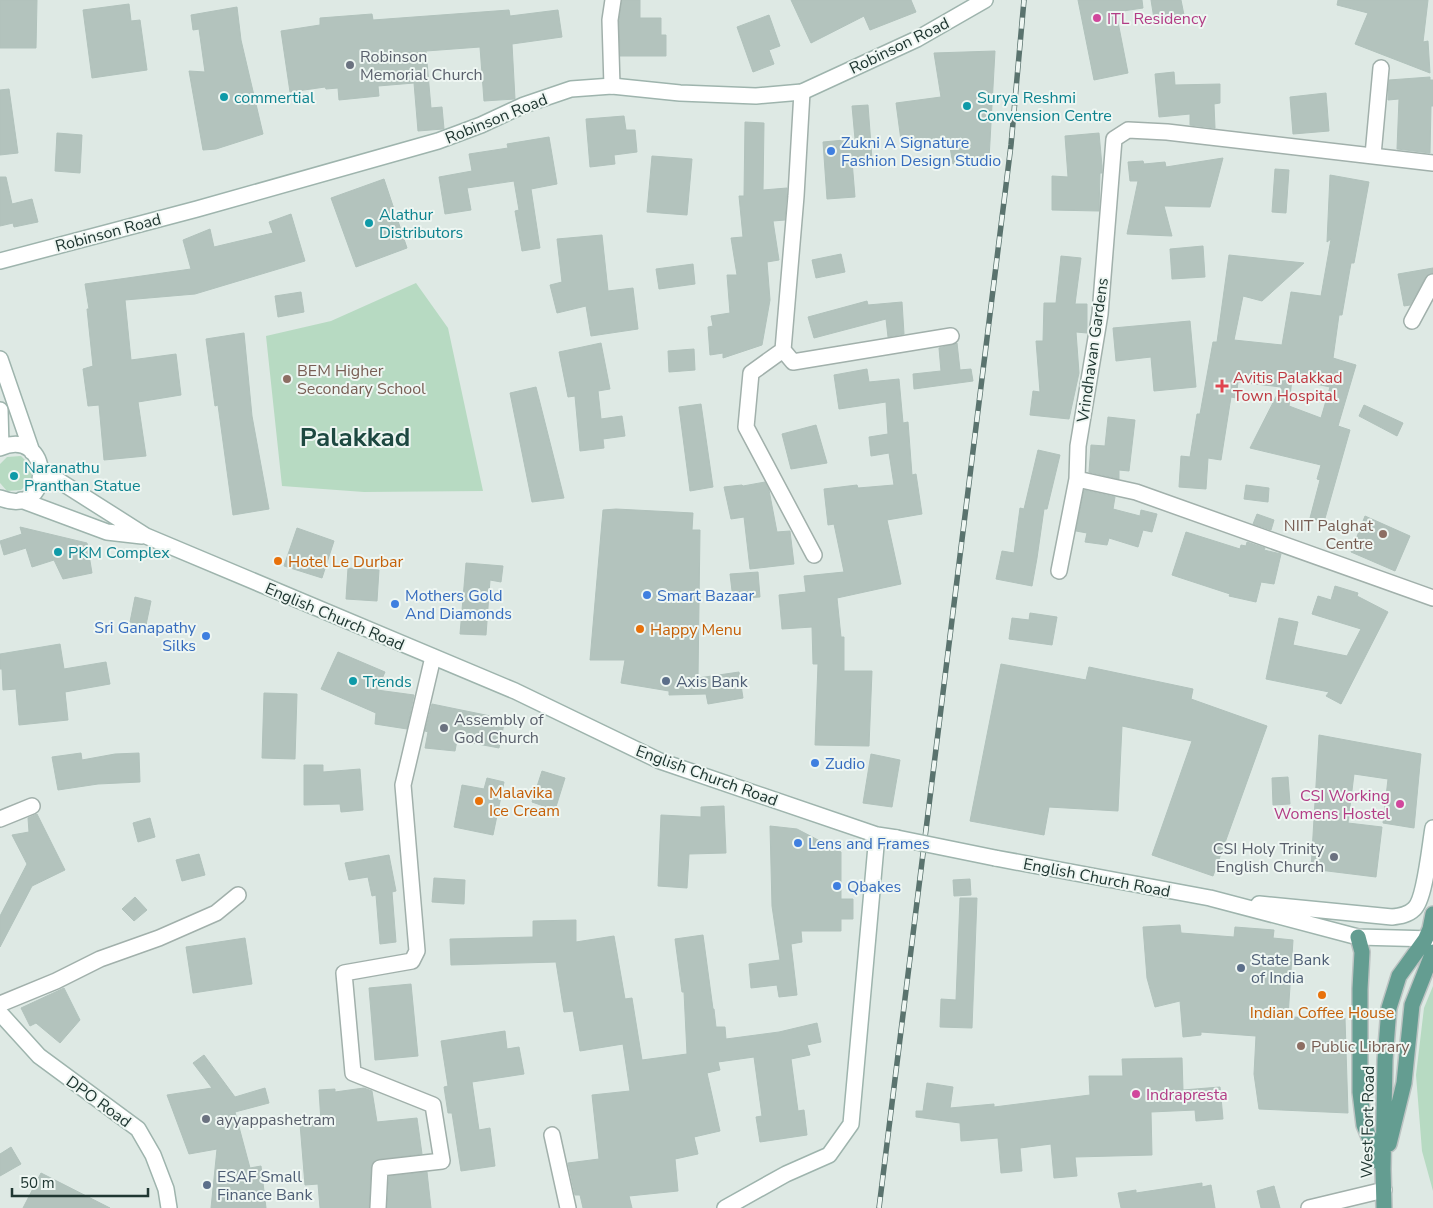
<svg xmlns="http://www.w3.org/2000/svg" width="1433" height="1208" font-family="'Nunito Sans',sans-serif">
  <rect width="100%" height="100%" fill="#dee9e4"/>
  <path fill="#b7dac2" d="M416 283 448 328 483 491 364 492 282 486 266 336 331 321Z
    M21 456 31 466V480L21 490 7 491 0 483V464L7 457Z
    M1433 986V1191L1422 1151 1416 1075 1424 1008Z"/>
  <path fill="#b3c3bd" stroke="#b1c2bc" fill-rule="evenodd" d="M0 0H37L36 48H0Z
    M622 0H640V18H661V35H666V56H620L619 21Z
    M791 0H911L916 12 870 30 864 16 811 43Z
    M1078 0H1142L1143 8 1116 12 1128 73 1094 80Z
    M1151 0H1181L1185 20 1155 25Z
    M1338 0H1428L1423 42 1428 41 1430 73 1355 44 1368 13 1337 5Z
    M129 4 131 21 140 20 147 70 92 78 83 10Z
    M237 7 241 40 263 134 216 149 203 150 189 71 205 72 199 29 193 30 191 15Z
    M509 10 510 16 558 10 562 37 512 44 515 99 484 101 480 47 426 51 431 108 442 107 444 129H443L418 131 414 83 378 86 379 96 339 100 338 88 326 89 325 87 290 92 281 31 320 25V18L372 14 373 20Z
    M769 15 780 46 769 50 774 64 753 72 737 27Z
    M995 51 989 159 953 164 949 142 902 148 896 103 941 97 934 53Z
    M1174 72 1175 85 1220 84V103L1214 104 1215 128 1190 125V114L1159 117 1155 74Z
    M1430 77V80H1433V106H1431L1430 153 1397 149 1399 99 1388 100 1389 80Z
    M9 89 18 153 0 155V90Z
    M1326 93 1329 131 1293 134 1290 97Z
    M868 105 872 159 852 161 855 197 827 199 823 142 855 139 852 106Z
    M624 116 626 130H635L637 152 614 155 615 164 590 167 586 119Z
    M745 122 764 123 763 190 787 188 785 220 773 221 779 260 767 262 770 300 762 345 723 358V353L710 355 708 327 713 326 711 316 730 313 727 275H737L731 238 743 237 739 196H744Z
    M57 133 82 135 80 173 55 171Z
    M1099 133 1102 166V173H1100L1099 211 1052 210V176L1068 177 1065 136Z
    M549 137 557 184 531 189 540 248 522 251 515 211 519 210 514 181 467 188 471 210 445 214 439 177 472 171 469 154 508 148 507 144Z
    M652 156 692 159 687 215 647 212Z
    M1223 158 1210 207 1164 206 1172 236 1127 234 1138 181H1130L1128 162 1143 161 1144 164 1165 162 1166 167Z
    M1275 169 1289 170 1286 213 1272 212Z
    M1330 175 1369 182 1354 263H1351L1342 315H1339L1333 358 1356 365 1338 426 1350 430 1324 522 1310 518 1320 480 1317 479 1321 465 1250 448 1281 387 1238 382 1236 398 1231 397 1221 460 1208 458 1206 489 1179 487 1181 456 1190 457 1197 414H1200L1213 342H1217L1229 255 1304 263 1262 301 1243 296 1234 340 1282 345 1291 292 1321 296 1331 239 1327 242ZM1292 379 1330 387 1321 418 1289 406Z
    M0 177H6L12 204 32 199 38 222 14 227 13 223 0 226Z
    M384 179 407 248 356 267 331 198Z
    M291 214 305 261 195 294 125 300 131 360 176 354 181 395 138 402 146 456 104 460 99 405 88 406 83 369 93 366 87 309H89L85 284 191 269 183 240 210 229 214 247 273 233 269 222Z
    M602 235 608 291 633 288 638 329 591 336 586 306 557 313 550 285 562 282 557 239Z
    M1203 246 1205 277 1172 279 1170 249Z
    M841 254 845 272 816 278 812 260Z
    M1061 256 1081 258 1075 304H1087V333L1076 332 1079 373 1069 419 1030 415 1033 391 1040 392 1036 341H1043L1044 303H1056Z
    M693 264 695 284 659 289 656 269Z
    M1433 268V273L1429 274 1425 278 1410 305 1404 306 1398 274Z
    M301 292 304 312 278 317 275 296Z
    M867 301 868 305 902 302 904 334 888 337 886 319 814 338 808 317Z
    M1190 321 1196 387 1154 391 1151 357 1116 361 1113 328Z
    M244 333 252 416 269 509 233 515 218 405 215 406 206 339Z
    M601 343 610 389 598 391 601 419 622 416 625 436 603 439 604 448 580 451 575 396 568 397 559 352Z
    M957 343 960 370 971 369 973 381 914 389 913 374 941 371 939 348Z
    M694 349 695 370 669 372 668 351Z
    M867 369 869 382 899 379 903 423 908 422 912 475 916 474 922 514 887 520 901 584 837 598 841 637H844V671H872L869 746 815 745 818 664H813L812 627 782 629 779 595 806 592 804 576 844 572 834 524 828 525 824 489 857 485 858 488 894 485 889 453 871 456 869 437 888 434 886 402 839 409 834 375Z
    M536 387 564 498 532 502 510 393Z
    M701 404 713 487 690 491 679 407Z
    M1364 405 1403 423 1397 436 1359 416Z
    M1108 417 1135 420 1129 471 1119 470V479L1089 472 1091 445 1105 446Z
    M816 425 827 463 791 469 782 434Z
    M1038 450 1060 455 1047 509H1044L1037 558 1032 586 996 579 1002 551 1014 553 1020 508 1024 509Z
    M765 482 769 490 777 532 790 531 794 564 750 569 744 517 731 519 724 487 742 485 743 486Z
    M1246 485 1269 488 1268 502 1244 499Z
    M1084 490 1115 497 1113 509 1140 516 1141 510 1157 514 1152 532 1143 530 1138 547 1109 538 1107 545 1085 542 1087 533 1076 531Z
    M616 509 693 513 692 530H700L698 678 739 672 743 698 708 704 706 694 669 695V691L621 683 625 660H590L603 510Z
    M1257 514 1274 520 1271 530 1253 524Z
    M1365 516 1410 536 1395 571 1351 552Z
    M20 527 87 543 92 573 63 579 54 560 32 567 26 548 4 555 0 541 22 534Z
    M297 528 334 541 322 578 284 566Z
    M1186 532 1240 549 1241 545 1246 546 1247 542 1265 548 1264 550 1281 554 1274 584 1261 582 1256 602 1229 596 1230 594 1172 575Z
    M466 563 503 566 501 582 490 580 486 635 460 634Z
    M348 568 379 570 377 601 346 599Z
    M758 572 760 597 733 599 730 574Z
    M1335 586 1358 593 1357 596 1388 612 1341 704 1326 696 1329 692 1266 679 1279 618 1298 622 1293 645 1347 656 1361 629 1312 614 1318 596 1331 600Z
    M135 597 151 601 146 625 130 622Z
    M1030 613 1057 617 1052 645 1009 639 1012 618 1029 620Z
    M60 644 64 669 106 662 110 684 65 692 68 720 19 725 16 689 3 690 2 669H0V654Z
    M338 652 385 672 377 690 414 695 407 729 375 724 376 713 321 689Z
    M1001 664 1086 680 1089 667 1193 689 1191 699 1267 726 1213 876 1152 855 1192 741 1122 726 1118 811 1049 807 1044 835 970 821Z
    M264 693 297 694 295 759 262 758Z
    M432 704 505 719 499 748 457 740 455 751 425 748 428 732 425 731Z
    M1319 735 1421 754 1414 828 1383 823 1388 779 1354 774 1348 823 1382 827 1376 877 1311 869Z
    M81 753 82 760 115 754 139 753 140 782 98 784 58 790 52 757Z
    M871 754 900 760 892 807 863 803Z
    M304 765H323V772L360 769 363 810 341 812 340 804 304 805Z
    M542 771 565 778 555 810 532 802Z
    M1288 777 1290 804 1273 805 1272 778Z
    M487 778 504 782 493 835 454 827 462 785 484 789Z
    M724 806 726 853 689 854 687 888 658 886 661 815 701 817V807Z
    M37 814 65 870 32 886 0 947V916L27 864 12 835 29 832 28 818Z
    M150 818 155 837 138 842 133 823Z
    M770 826 797 829 841 852V899H853V919H841V931H801L802 942 791 944 797 995 779 997 777 985 751 988 749 964 780 960 772 906Z
    M199 854 205 875 182 881 176 860Z
    M389 855 396 891 392 892 396 942 380 944 376 895 372 896 368 877 349 880 345 863Z
    M434 878 465 880 464 904 432 902Z
    M970 879 971 895 954 896 953 880Z
    M135 897 147 910 134 921 122 909Z
    M960 898H977L972 1028 940 1027 941 999 956 1000Z
    M576 920V942L614 936 625 999 632 998 642 1060 687 1054 684 992H682L675 939 703 935 713 1009H714L716 1027H725L726 1039 779 1032 817 1023 821 1042 807 1045 810 1055 791 1059 798 1111 804 1110 807 1135 760 1142 756 1117 762 1116 754 1057 718 1062 720 1070 707 1073 720 1131 694 1137 698 1154 675 1159 678 1191 629 1196 632 1208H583L580 1195H575L568 1163 599 1159 592 1095 630 1091 623 1044 580 1051 573 1011 564 1012 556 962 451 965 450 939 533 937V921Z
    M1180 925 1181 933 1234 937 1235 927 1274 930 1273 938 1293 940 1288 1017 1345 1018 1348 1113 1259 1109 1254 1074 1256 1036 1201 1032V1035L1183 1037 1180 1001 1155 1007 1147 978 1143 927Z
    M245 938 252 984 193 993 186 947Z
    M411 984 418 1056 375 1060 369 988Z
    M64 988 80 1020 60 1043 36 1023 30 1026 21 1008Z
    M505 1031 507 1049 519 1047 524 1074 472 1082 479 1130 490 1128 495 1166 461 1171 452 1113H448L444 1087 448 1086 441 1041Z
    M204 1055 235 1097 265 1088 269 1103 235 1112 250 1168 261 1166 266 1208H211L217 1149 189 1154 167 1095 212 1088 193 1063Z
    M1182 1058 1183 1090 1220 1087 1223 1119 1196 1121 1195 1110 1151 1112 1152 1155 1075 1157 1077 1176 1054 1178 1051 1144 1020 1148 1022 1171 1001 1173 998 1138 961 1141 960 1123 916 1117V1111H923L927 1083 953 1087 950 1108 994 1104V1107L1090 1095 1089 1076H1123L1122 1059Z
    M364 1088 372 1091 377 1122 417 1118 422 1154 375 1160 371 1168 369 1208H320L318 1184 305 1185 300 1124 321 1122 319 1090 335 1089V1092Z
    M11 1147 21 1164 0 1176V1154Z
    M427 1172 431 1208H387L389 1176Z
    M41 1173 110 1208H23Z
    M1202 1183V1187L1211 1185 1215 1208H1121L1118 1193 1136 1190V1193Z
    M1274 1186 1280 1208H1261L1257 1191Z"/>
  <g fill="none" stroke-linecap="round" stroke-linejoin="round">
    <defs>
      <path id="street" d="M612 86 610 20 613 0
        M802 92 796 196 783 350 751 373 746 427 814 555
        M1373 155 1381 68
        M1433 163 1167 132 1128 130 1114 139 1100 314 1078 446 1077 479 1136 492 1433 598
        M1412 321 1433 282
        M783 350 793 362 951 336
        M1059 571 1077 479
        M0 819 32 806
        M0 1004 56 981 100 959 159 938 216 913 238 895
        M552 1135 568 1208
        M378 1208 380 1168 442 1161 433 1105 353 1073 344 973 412 961 417 951 403 785 433 657
        M1309 1208 1384 1190"/>
      <path id="secondary" d="M0 261 197 209 438 141 481 125 524 105 571 89 612 86 680 93 756 96 802 92 917 39 985 0
        M0 359 32 452
        M0 410 1 447
        M0 448C52 425 56 520 0 498
        M42 470 146 536 515 691 660 761 877 835 897 838
        M21 500 107 532 142 536
        M995 858 1210 898 1358 937 1433 939
        M1259 904 1392 917C1400 916 1408 915 1414 909 1425 900 1430 844 1433 828
        M0 1013 39 1056 138 1129 153 1155 166 1189 169 1208
        M725 1208 786 1174 829 1155 851 1124 877 835"/>
      <path id="primary" d="M1358 937 1362 952 1360 989V1092L1364 1125 1380 1163
        M1389 1144 1404 1083 1412 1005 1433 952
        M1384 1208 1383 1169 1385 1060 1389 1008 1399 976 1425 940 1430 929 1433 914"/>
    </defs>
    <use href="#street" stroke="#a1b0ab" stroke-width="18"/>
    <use href="#secondary" stroke="#9eb4ad" stroke-width="18"/>
    <use href="#primary" stroke="#bcc3c2" stroke-width="18"/>
    <use href="#street" stroke="#fff" stroke-width="15"/>
    <use href="#secondary" stroke="#fff" stroke-width="15"/>
    <use href="#primary" stroke="#649d91" stroke-width="15"/>
    <defs>
      <path id="rail" d="M879 1208 1011 145 1024 0"/>
    </defs>
    <use href="#rail" stroke="#5a736e" stroke-width="5.5"/>
    <use href="#rail" stroke="#eef6f2" stroke-width="4" stroke-dasharray="11" stroke-linecap="butt"/>
    <defs>
      <path id="secondary-bridge" d="M897 838 995 858"/>
    </defs>
    <use href="#secondary-bridge" stroke="#9eb4ad" stroke-width="18" stroke-linecap="butt"/>
    <use href="#secondary-bridge" stroke="#fff" stroke-width="15"/>
  </g>
  <g fill="#d1479c" stroke="#eef6f2" stroke-width="2">
    <circle cx="1097" cy="18" r="5"/>
    <circle cx="1400" cy="804" r="5"/>
    <circle cx="1136" cy="1094" r="5"/>
  </g>
  <g fill="#6b7280" stroke="#eef6f2" stroke-width="2">
    <circle cx="350" cy="65" r="5"/>
    <circle cx="444" cy="728" r="5"/>
    <circle cx="1334" cy="857" r="5"/>
    <circle cx="206" cy="1119" r="5"/>
  </g>
  <g fill="#0f9aa8" stroke="#eef6f2" stroke-width="2">
    <circle cx="224" cy="97" r="5"/>
    <circle cx="967" cy="106" r="5"/>
    <circle cx="369" cy="223" r="5"/>
    <circle cx="14" cy="476" r="5"/>
    <circle cx="58" cy="552" r="5"/>
    <circle cx="353" cy="681" r="5"/>
  </g>
  <g fill="#3f7fe0" stroke="#eef6f2" stroke-width="2">
    <circle cx="831" cy="151" r="5"/>
    <circle cx="647" cy="595" r="5"/>
    <circle cx="395" cy="604" r="5"/>
    <circle cx="206" cy="636" r="5"/>
    <circle cx="815" cy="763" r="5"/>
    <circle cx="798" cy="843" r="5"/>
    <circle cx="837" cy="886" r="5"/>
  </g>
  <g fill="#8d6e63" stroke="#eef6f2" stroke-width="2">
    <circle cx="287" cy="379" r="5"/>
    <circle cx="1383" cy="534" r="5"/>
    <circle cx="1301" cy="1046" r="5"/>
  </g>
  <path fill="#e0444e" stroke="#eef6f2" stroke-width="2" d="M1219.5 378.5h5v5h5v5h-5v5h-5v-5h-5v-5h5z"/>
  <g fill="#e8710a" stroke="#eef6f2" stroke-width="2">
    <circle cx="278" cy="561" r="5"/>
    <circle cx="640" cy="629" r="5"/>
    <circle cx="479" cy="801" r="5"/>
    <circle cx="1322" cy="995" r="5"/>
  </g>
  <g fill="#5c6f8a" stroke="#eef6f2" stroke-width="2">
    <circle cx="666" cy="681" r="5"/>
    <circle cx="1241" cy="968" r="5"/>
    <circle cx="207" cy="1185" r="5"/>
  </g>
  <g text-anchor="middle" stroke-width="4" stroke-linejoin="round" paint-order="stroke">
    <g font-size="16" fill="#b23c85" stroke="#eef6f2" text-anchor="start">
      <text x="1107" y="24">ITL Residency</text>
      <text x="1390" y="801" text-anchor="end">CSI Working<tspan x="1390" dy="18">Womens Hostel</tspan></text>
      <text x="1146" y="1100">Indrapresta</text>
    </g>
    <g font-size="16" fill="#203732" stroke="#eef6f2">
      <text transform="translate(899 45) rotate(-26)" y="6">Robinson Road</text>
      <text transform="translate(496 118) rotate(-22)" y="6">Robinson Road</text>
      <text transform="translate(108 232) rotate(-15)" y="6">Robinson Road</text>
      <text transform="translate(1092 350) rotate(-82)" y="6">Vrindhavan Gardens</text>
      <text transform="translate(335 616) rotate(23)" y="6">English Church Road</text>
      <text transform="translate(707 775) rotate(20)" y="6">English Church Road</text>
      <text transform="translate(1097 877) rotate(11)" y="6">English Church Road</text>
      <text transform="translate(99 1101) rotate(36)" y="6">DPO Road</text>
      <text transform="translate(1367 1122) rotate(-89)" y="6">West Fort Road</text>
    </g>
    <g font-size="16" fill="#5b616d" stroke="#eef6f2" text-anchor="start">
      <text x="360" y="62">Robinson<tspan x="360" dy="18">Memorial Church</tspan></text>
      <text x="454" y="725">Assembly of<tspan x="454" dy="18">God Church</tspan></text>
      <text x="1324" y="854" text-anchor="end">CSI Holy Trinity<tspan x="1324" dy="18">English Church</tspan></text>
      <text x="216" y="1125">ayyappashetram</text>
    </g>
    <g font-size="16" fill="#0d838f" stroke="#eef6f2" text-anchor="start">
      <text x="234" y="103">commertial</text>
      <text x="977" y="103">Surya Reshmi<tspan x="977" dy="18">Convension Centre</tspan></text>
      <text x="379" y="220">Alathur<tspan x="379" dy="18">Distributors</tspan></text>
      <text x="24" y="473">Naranathu<tspan x="24" dy="18">Pranthan Statue</tspan></text>
      <text x="68" y="558">PKM Complex</text>
      <text x="363" y="687">Trends</text>
    </g>
    <g font-size="16" fill="#366cbe" stroke="#eef6f2" text-anchor="start">
      <text x="841" y="148">Zukni A Signature<tspan x="841" dy="18">Fashion Design Studio</tspan></text>
      <text x="405" y="601">Mothers Gold<tspan x="405" dy="18">And Diamonds</tspan></text>
      <text x="657" y="601">Smart Bazaar</text>
      <text x="196" y="633" text-anchor="end">Sri Ganapathy<tspan x="196" dy="18">Silks</tspan></text>
      <text x="825" y="769">Zudio</text>
      <text x="808" y="849">Lens and Frames</text>
      <text x="847" y="892">Qbakes</text>
    </g>
    <g font-size="16" fill="#785e54" stroke="#eef6f2" text-anchor="start">
      <text x="297" y="376">BEM Higher<tspan x="297" dy="18">Secondary School</tspan></text>
      <text x="1373" y="531" text-anchor="end">NIIT Palghat<tspan x="1373" dy="18">Centre</tspan></text>
      <text x="1311" y="1052">Public Library</text>
    </g>
    <g font-size="16" fill="#be3a42" stroke="#eef6f2" text-anchor="start">
      <text x="1233" y="383">Avitis Palakkad<tspan x="1233" dy="18">Town Hospital</tspan></text>
    </g>
    <g font-size="16" fill="#c56008" stroke="#eef6f2" text-anchor="start">
      <text x="288" y="567">Hotel Le Durbar</text>
      <text x="650" y="635">Happy Menu</text>
      <text x="489" y="798">Malavika<tspan x="489" dy="18">Ice Cream</tspan></text>
      <text x="1322" y="1018" text-anchor="middle">Indian Coffee House</text>
    </g>
    <g font-size="16" fill="#4e5e75" stroke="#eef6f2" text-anchor="start">
      <text x="676" y="687">Axis Bank</text>
      <text x="1251" y="965">State Bank<tspan x="1251" dy="18">of India</tspan></text>
      <text x="217" y="1182">ESAF Small<tspan x="217" dy="18">Finance Bank</tspan></text>
    </g>
    <g font-size="26" font-weight="bold" fill="#1d4840" stroke="#eef6f2">
      <text x="355" y="446">Palakkad</text>
    </g>
  </g>
  <path d="M12 1188v8h136v-8" fill="none" stroke="#203732" stroke-width="2.5"/>
  <text x="20" y="1188" font-size="15" fill="#203732" stroke="#eef6f2" stroke-width="4" paint-order="stroke">50 m</text>
</svg>
